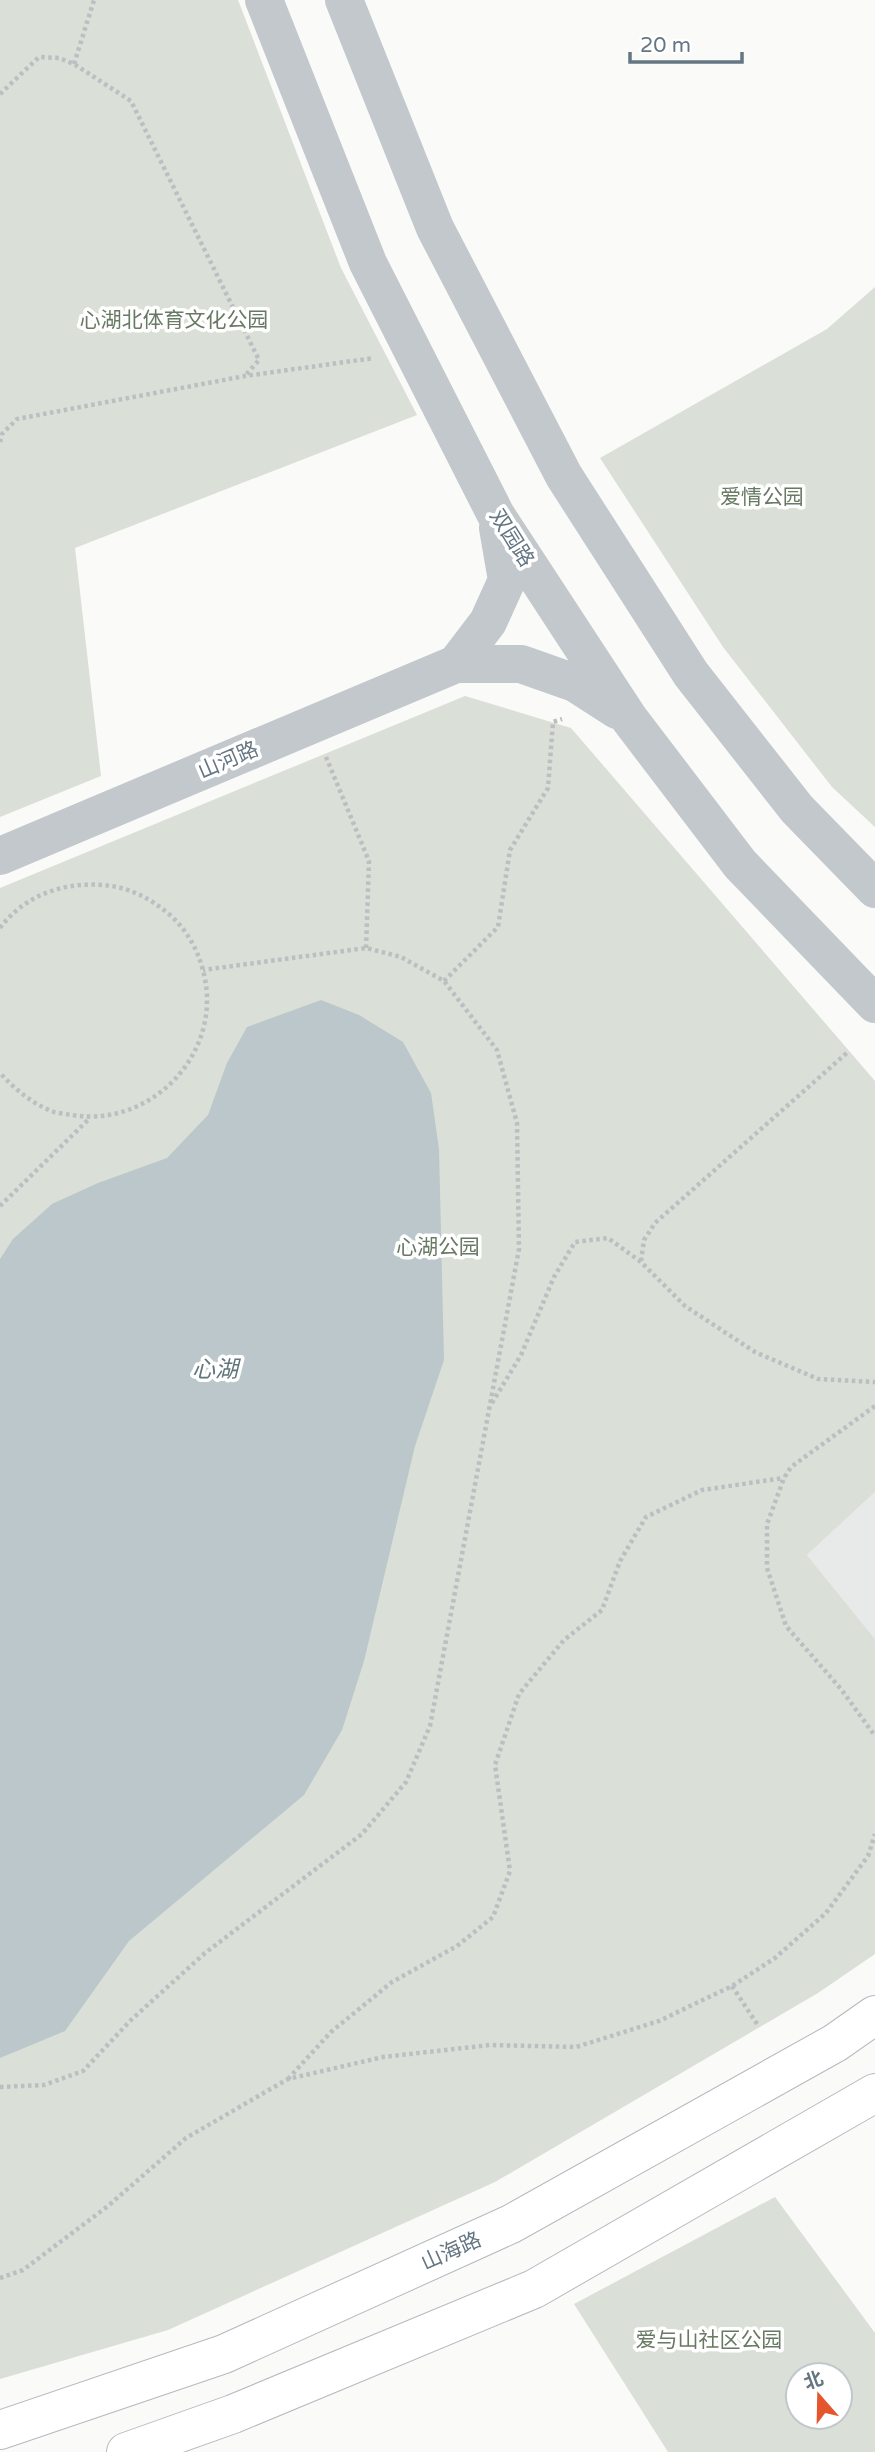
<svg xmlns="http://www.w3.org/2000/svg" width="875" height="2452" font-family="'Varela Round','Noto Sans SC',sans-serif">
  <rect width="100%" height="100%" fill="#fafaf8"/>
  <path fill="#e8e9e9" d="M875 1492V1639L807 1555Z"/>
  <path fill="#dadfd7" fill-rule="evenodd" d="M0 0H238L341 268 417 415 75 548 101 776 0 817Z
    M875 287V827L832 787 723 647 600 458 827 329Z
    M465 696 571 728 875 1081V1492L807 1555 875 1639V1954L818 1993 495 2182 168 2330 0 2379V888Z
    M775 2197 875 2333V2452H668L574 2304ZM798 2375H840V2417H798Z"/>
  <path fill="#bbc7cb" d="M321 1000 359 1015 403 1042 431 1093 439 1149 444 1360 415 1446 364 1661 342 1730 304 1795 129 1941 65 2031 0 2058V1259L13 1239 52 1204 98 1183 167 1158 208 1115 227 1063 247 1027Z"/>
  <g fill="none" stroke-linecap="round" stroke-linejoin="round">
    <defs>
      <path id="secondary" d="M0 2430 224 2354 511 2224 835 2043 875 2015
        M126 2452 233 2414 534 2289 875 2093"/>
    </defs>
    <use href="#secondary" stroke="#b3babf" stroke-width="40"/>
    <path stroke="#bbbfc2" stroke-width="4.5" stroke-dasharray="3.5 3.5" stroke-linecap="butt" d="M74 64 94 0
      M0 94 39 57 59 58 74 64 131 101 259 360 245 376
      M0 442 2 434 17 419 245 376 374 358
      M326 757 369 861 366 948
      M0 928C25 895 63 882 103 885 129 887 150 898 170 915 189 932 200 954 205 979 220 1057 149 1128 72 1115 65 1114 57 1113 51 1111 30 1102 15 1089 0 1073
      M444 981 498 927 510 850 548 788 553 722 562 719
      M0 1206 90 1118
      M641 1261 644 1240 655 1223 849 1051
      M492 1403 521 1355 554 1277 575 1242 608 1238 641 1262 685 1306 755 1352 818 1379 875 1382
      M875 1406 791 1467 784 1478 767 1524V1568L786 1626 841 1689 875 1736
      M732 1986 759 2027
      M288 2079 331 2032 392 1982 457 1946 493 1917 510 1871 495 1765 519 1694 564 1640 602 1610 620 1561 646 1517 702 1490 784 1478
      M0 2087 44 2085 83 2071 131 2020 205 1953 362 1834 406 1782 430 1726 519 1249 517 1123 497 1050 444 981 401 957 366 948 203 970
      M0 2278 23 2270 108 2206 186 2138 288 2079 383 2057 490 2045 576 2047 659 2021 732 1986 775 1958 826 1913 868 1856 875 1834"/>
    <path stroke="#c3c8cc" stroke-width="38" d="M264 0 368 263 496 515 628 717 740 864 875 1004
      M344 0 435 228 564 476 691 674 797 809 875 889
      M456 664 488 622 507 580 498 528
      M0 856 456 664H521L575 683 617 710"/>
    <use href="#secondary" stroke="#fff" stroke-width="38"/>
  </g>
  <g text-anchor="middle" stroke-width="7" stroke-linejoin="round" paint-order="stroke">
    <g font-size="21" fill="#687a64" stroke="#fff">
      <text x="174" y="327">心湖北体育文化公园</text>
      <text x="762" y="504">爱情公园</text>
      <text x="438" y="1254">心湖公园</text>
      <text x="709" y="2347">爱与山社区公园</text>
    </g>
    <g font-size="21" fill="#657683" stroke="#fff">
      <text transform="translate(512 538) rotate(58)" y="7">双园路</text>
      <text transform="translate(228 760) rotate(-23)" y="7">山河路</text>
      <text transform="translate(451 2251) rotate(-24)" y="7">山海路</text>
    </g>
    <g font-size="23" font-style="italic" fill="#60757c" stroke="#fff">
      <text x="215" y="1377">心湖</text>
    </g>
  </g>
  <g transform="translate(819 2396) rotate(340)"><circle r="33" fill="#ffffff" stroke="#c1c8cd" stroke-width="2"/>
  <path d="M0-5L12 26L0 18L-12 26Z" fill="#e4572e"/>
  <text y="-10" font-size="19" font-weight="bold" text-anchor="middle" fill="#657683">北</text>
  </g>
  <path d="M630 52v10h112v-10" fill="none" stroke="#657683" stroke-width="3.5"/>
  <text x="640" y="52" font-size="21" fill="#657683" stroke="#ffffff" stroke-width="5" paint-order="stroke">20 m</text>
</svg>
